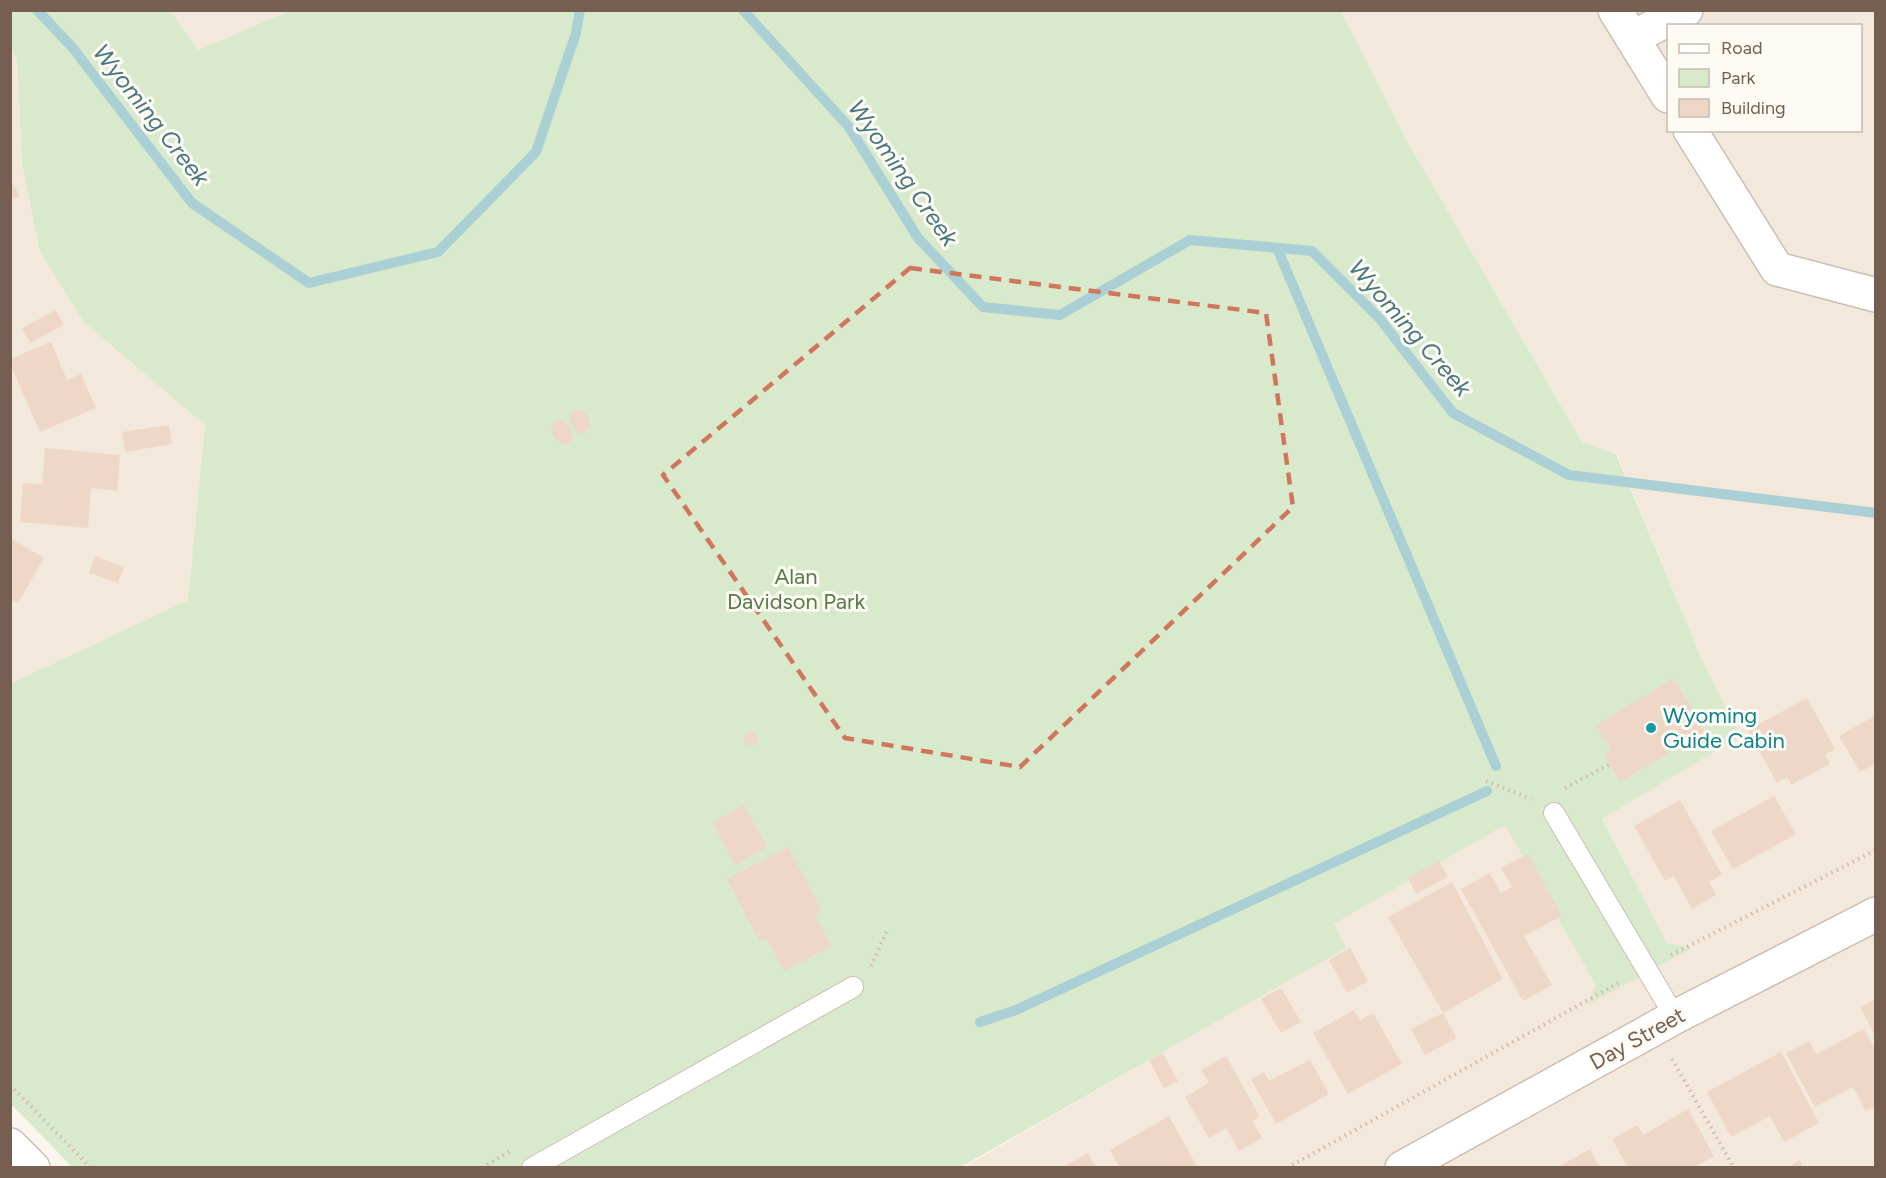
<svg xmlns="http://www.w3.org/2000/svg" width="1886" height="1178" font-family="Figtree,sans-serif">
  <rect width="100%" height="100%" fill="#fbf6ed"/>
  <path fill="#f3e8dc" fill-rule="evenodd" d="M171 11H292L198 50Z
    M1340 11H1875V1167L962 1168 1345 948 1334 924 1505 825 1597 985 1667 943 1602 819 1741 736 1702 661 1617 454 1582 442 1407 141ZM1668 26H1860V130H1668Z
    M10 53 17 58 22 163 84 322 205 424 188 600 11 684Z"/>
  <path fill="#d8e9cc" d="M292 10H1340L1407 141 1582 442 1616 454 1702 660 1741 736 1602 819 1667 943 1692 948 1587 1005 1596 985 1505 825 1334 924 1346 948 961 1167 73 1168 11 1104 10 684 188 600 205 425 84 322 40 252 22 163 17 58 11 53V11H171L198 50Z"/>
  <g fill="none" stroke-linecap="round" stroke-linejoin="round">
    <path stroke="#aacfd5" stroke-width="10" d="M37 10 72 47 192 203 309 283 438 252 536 152 576 33 580 10
      M743 10 849 127 918 238 983 307 1060 315 1190 240 1312 251 1380 319 1453 413 1569 475 1876 513
      M1277 248 1496 766
      M980 1022 1016 1010 1487 791"/>
  </g>
  <path fill="#efd7c7" d="M10 179 20 196 10 201Z
    M56 310 64 325 30 343 22 328Z
    M51 342 67 380 81 374 96 408 40 432 10 364V359Z
    M575 410 583 411 589 418 590 427 583 434 578 433 572 425 569 418 571 413Z
    M561 419 567 424 573 436 572 440 566 445 556 440 551 430 554 422Z
    M169 425 172 444 125 452 122 432Z
    M45 448 120 455 117 491 91 488 88 528 20 522 23 483 42 484Z
    M10 538 44 558 18 603 10 599Z
    M95 556 124 567 118 583 89 573Z
    M1674 678 1705 731 1620 782 1604 755 1611 750 1596 725Z
    M1807 698 1835 749 1825 755 1830 764 1791 785 1787 777 1777 783 1748 730Z
    M1876 715V763L1860 772 1839 736Z
    M744 739a7 7 0 1 1 14 0a7 7 0 1 1-14 0Z
    M1774 796 1796 834 1733 869 1711 831Z
    M1680 800 1722 875 1709 882 1716 895 1692 909 1674 876 1665 881 1634 826Z
    M744 805 767 847 735 865 712 822Z
    M788 847 822 911 815 915 832 946 784 971 767 939 760 942 727 879Z
    M1528 854 1562 916 1524 936 1552 985 1523 1001 1461 889 1490 873 1501 893 1512 887 1501 868Z
    M1439 861 1448 877 1416 894 1408 878Z
    M1452 882 1503 979 1443 1013 1388 917Z
    M1350 948 1368 981 1347 993 1329 960Z
    M1281 988 1301 1022 1281 1033 1261 999Z
    M1876 999V1037L1860 1007Z
    M1354 1010 1360 1020 1373 1013 1402 1064 1348 1094 1313 1033Z
    M1443 1013 1457 1038 1425 1055 1411 1029Z
    M1864 1029 1876 1052V1106L1866 1111 1853 1087 1815 1107 1786 1053 1809 1041 1816 1054Z
    M1781 1052 1819 1123 1784 1142 1770 1116 1731 1137 1707 1092Z
    M1163 1053 1178 1081 1164 1088 1149 1060Z
    M1226 1056 1260 1117 1252 1121 1262 1138 1239 1151 1226 1128 1209 1138 1185 1097 1209 1083 1201 1070Z
    M1310 1060 1329 1094 1276 1124 1251 1079 1264 1072 1269 1081Z
    M1688 1109 1714 1156 1693 1168H1628L1612 1139 1637 1125 1643 1135Z
    M1169 1116 1198 1168H1120L1110 1150Z
    M1590 1149 1600 1168H1556Z
    M1088 1153 1096 1168H1061Z
    M1800 1160 1803 1168H1786Z"/>
  <g fill="none" stroke-linecap="round" stroke-linejoin="round">
    <defs>
      <path id="service" d="M1554 813 1675 1017
        M532 1168 853 987"/>
      <path id="minor" d="M1615 10 1668 96
        M1632 38 1686 10
        M1690 130 1777 269 1876 295"/>
      <path id="tertiary" d="M10 1145 33 1168
        M1402 1168 1675 1017 1876 914"/>
    </defs>
    <use href="#service" stroke="#cdbeb3" stroke-width="22"/>
    <use href="#minor" stroke="#cdbeb3" stroke-width="36"/>
    <use href="#tertiary" stroke="#cdbeb3" stroke-width="36"/>
    <path stroke="#d4baa9" stroke-width="4" stroke-dasharray="1.5 4.5" stroke-linecap="butt" d="M1486 781 1531 799
      M1565 788 1610 764
      M1671 955 1876 850
      M871 966 887 931
      M1672 1059 1734 1168
      M10 1085 91 1168
      M482 1168 510 1151
      M1287 1168 1622 981"/>
    <use href="#service" stroke="#fff" stroke-width="20"/>
    <use href="#minor" stroke="#fff" stroke-width="33"/>
    <use href="#tertiary" stroke="#fff" stroke-width="33"/>
  </g>
  <path fill="none" stroke="#cf765d" stroke-width="4.5" stroke-dasharray="12 8" stroke-linejoin="round" d="M910 268 1266 313 1293 507 1020 767 845 738 663 475Z"/>
  <circle fill="#0f9aa8" stroke="#fefaf4" stroke-width="2" cx="1651" cy="728" r="6"/>
  <g text-anchor="middle" stroke-width="6" stroke-linejoin="round" paint-order="stroke">
    <g font-size="22" fill="#587a4a" stroke="#fefaf4">
      <text x="796" y="584">Alan<tspan x="796" dy="25">Davidson Park</tspan></text>
    </g>
    <g font-size="22" fill="#0d838f" stroke="#fefaf4" text-anchor="start">
      <text x="1663" y="723">Wyoming<tspan x="1663" dy="25">Guide Cabin</tspan></text>
    </g>
    <g font-size="22" fill="#765e51" stroke="#fefaf4">
      <text transform="translate(1637 1038) rotate(-29)" y="8">Day Street</text>
    </g>
    <g font-size="24" font-style="italic" fill="#48777f" stroke="#fefaf4">
      <text transform="translate(151 115) rotate(52)" y="8">Wyoming Creek</text>
      <text transform="translate(903 173) rotate(55)" y="8">Wyoming Creek</text>
      <text transform="translate(1410 328) rotate(49)" y="8">Wyoming Creek</text>
    </g>
  </g>
  <rect width="1886" height="1178" fill="none" stroke="#765e51" stroke-width="24"/>
  <rect x="1667" y="24" width="195" height="108" fill="#fefaf4" stroke="#c8bcb3" stroke-width="1.5"/>
  <rect x="1679" y="44" width="30" height="9" fill="#ffffff" stroke="#c8bcb3" stroke-width="1.5"/>
  <text x="1721" y="54" font-size="18" fill="#765e51">Road</text>
  <rect x="1679" y="69" width="30" height="18" fill="#d8e9cc" stroke="#c8bcb3" stroke-width="1.5"/>
  <text x="1721" y="84" font-size="18" fill="#765e51">Park</text>
  <rect x="1679" y="99" width="30" height="18" fill="#efd7c7" stroke="#c8bcb3" stroke-width="1.5"/>
  <text x="1721" y="114" font-size="18" fill="#765e51">Building</text>
</svg>
